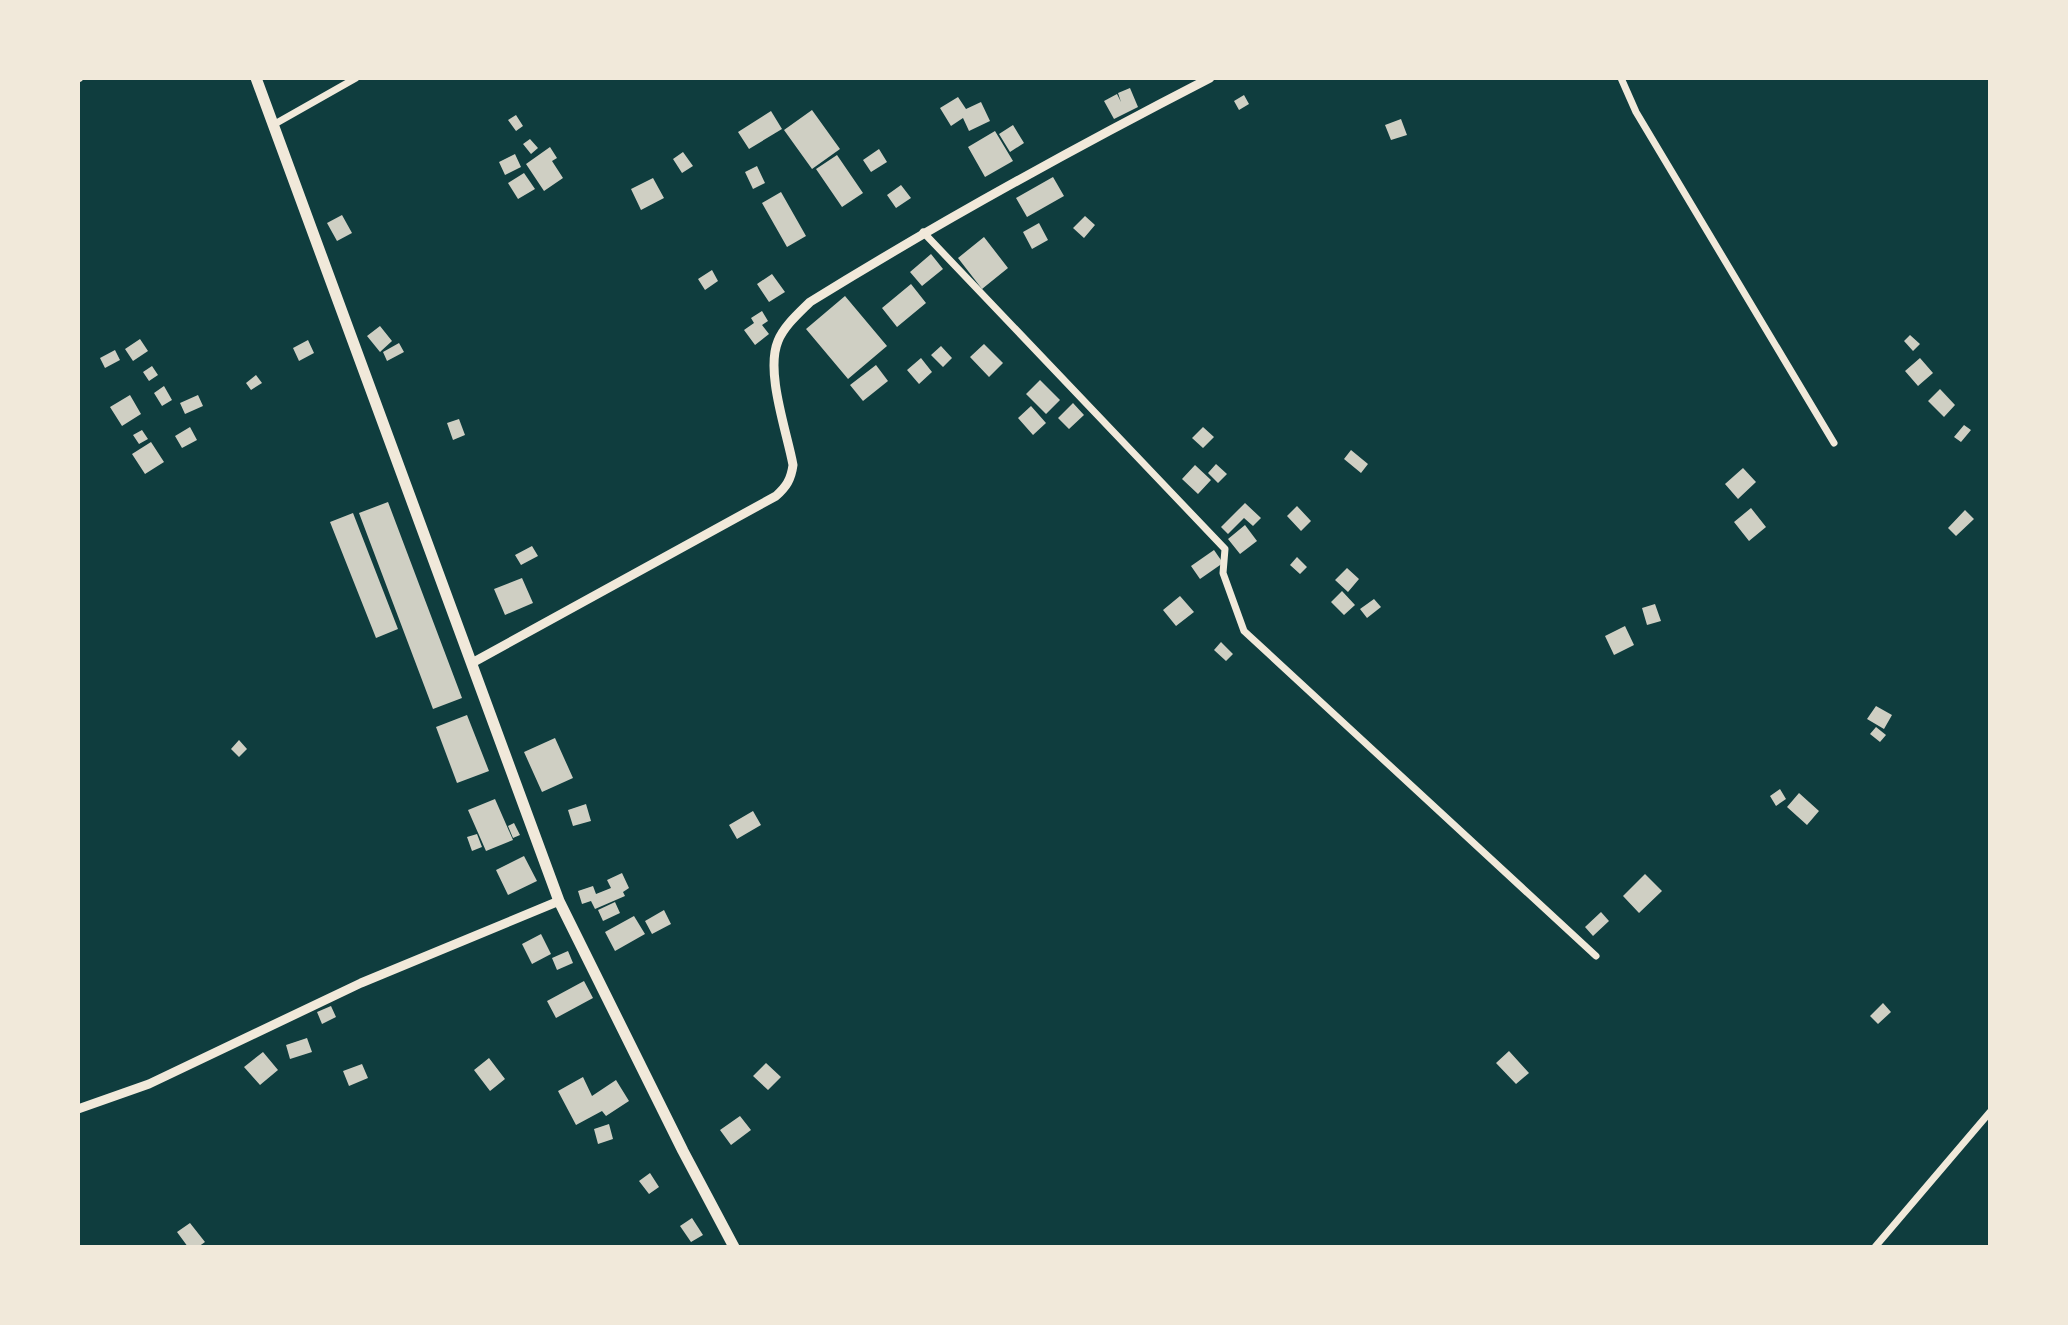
<svg xmlns="http://www.w3.org/2000/svg" width="2068" height="1325" font-family="'Fira Sans Condensed',sans-serif">
  <rect width="100%" height="100%" fill="#0f3d3e"/>
  <path fill="#cfcfc3" d="M1130 88 1138 107 1114 119 1104 101 1117 94 1121 102 1118 93Z
    M1244 95 1249 104 1239 110 1234 101Z
    M958 97 966 109 981 102 990 121 969 131 963 118 951 126 940 108Z
    M812 110 840 149 812 169 784 130Z
    M771 111 782 129 749 149 738 132Z
    M516 115 523 126 516 131 508 120Z
    M1401 119 1407 135 1391 140 1385 125Z
    M1013 125 1024 143 1010 152 999 134Z
    M995 131 1013 161 985 177 968 147Z
    M530 139 538 148 531 154 523 144Z
    M550 147 557 158 552 161 563 178 544 191 526 164Z
    M879 149 887 162 871 172 863 160Z
    M683 152 693 166 682 173 673 159Z
    M515 154 521 167 505 175 499 162Z
    M837 155 863 193 842 207 816 169Z
    M757 166 765 183 753 189 745 172Z
    M524 173 535 189 518 199 508 183Z
    M1053 177 1064 196 1027 217 1016 198Z
    M653 178 664 198 641 210 631 189Z
    M901 185 911 198 896 208 887 195Z
    M781 192 806 236 787 247 762 203Z
    M342 215 352 233 337 241 327 223Z
    M1085 216 1095 225 1084 238 1073 228Z
    M1039 223 1048 240 1032 249 1023 232Z
    M984 237 1008 268 982 289 958 258Z
    M931 254 943 269 922 286 910 272Z
    M712 270 718 281 705 290 698 279Z
    M772 274 785 292 769 302 757 284Z
    M911 284 926 303 897 327 882 308Z
    M845 296 887 346 848 379 806 329Z
    M762 311 768 321 762 325 769 334 755 345 744 330 754 323 751 318Z
    M380 326 392 341 380 352 367 336Z
    M1910 335 1920 344 1913 351 1904 341Z
    M140 339 148 351 133 361 125 349Z
    M308 340 314 353 299 361 293 348Z
    M399 343 404 352 387 361 383 352Z
    M984 344 1003 363 989 377 970 357Z
    M941 346 952 358 943 367 931 355Z
    M115 350 120 360 105 368 100 358Z
    M921 358 932 372 919 384 907 370Z
    M1920 358 1933 373 1918 386 1905 371Z
    M876 365 888 381 863 401 850 385Z
    M152 366 158 375 149 381 143 372Z
    M256 375 262 383 251 390 246 383Z
    M1040 380 1060 400 1046 414 1026 394Z
    M164 386 172 400 162 406 154 393Z
    M1940 389 1955 405 1944 417 1928 401Z
    M130 395 141 414 122 426 110 407Z
    M198 395 203 406 185 414 180 403Z
    M1073 403 1084 415 1069 429 1058 418Z
    M1031 406 1046 423 1033 435 1018 418Z
    M459 419 465 435 453 440 447 423Z
    M1964 425 1971 430 1961 442 1954 437Z
    M190 427 197 440 182 448 175 436Z
    M1203 427 1214 437 1203 448 1192 438Z
    M142 430 148 439 139 444 133 435Z
    M151 442 164 462 145 474 132 454Z
    M1351 450 1368 464 1361 473 1344 459Z
    M1216 464 1227 474 1218 483 1208 473Z
    M1195 465 1211 480 1198 494 1182 479Z
    M1743 468 1756 482 1738 499 1725 484Z
    M388 502 462 698 433 709 359 513Z
    M1245 503 1261 518 1253 526 1244 518 1228 534 1221 527Z
    M1297 506 1311 521 1301 531 1287 516Z
    M1751 508 1766 527 1749 541 1734 522Z
    M1965 510 1974 519 1956 536 1948 528Z
    M353 513 398 629 376 638 330 522Z
    M1245 525 1257 541 1240 554 1228 539Z
    M532 546 538 556 521 565 515 555Z
    M1214 550 1223 563 1200 579 1191 566Z
    M1297 557 1307 567 1300 574 1290 565Z
    M1347 568 1359 579 1348 592 1335 580Z
    M522 578 533 603 505 615 494 589Z
    M1342 591 1355 605 1344 615 1331 602Z
    M1180 596 1194 612 1176 626 1163 610Z
    M1374 599 1381 607 1367 618 1360 609Z
    M1655 604 1661 621 1647 625 1642 608Z
    M1625 626 1634 645 1614 655 1605 636Z
    M1221 642 1233 654 1226 661 1214 650Z
    M1876 706 1892 715 1884 729 1867 719Z
    M467 715 489 771 457 783 436 727Z
    M1876 727 1886 735 1880 742 1870 734Z
    M555 738 573 778 542 792 524 752Z
    M239 740 247 749 239 757 231 749Z
    M1780 789 1786 799 1776 806 1770 796Z
    M1799 793 1819 811 1807 825 1787 807Z
    M495 799 513 840 486 851 468 810Z
    M586 804 591 821 573 826 568 810Z
    M753 811 761 825 737 839 729 825Z
    M514 823 520 835 513 838 508 826Z
    M477 834 482 847 472 851 467 837Z
    M524 856 537 881 508 895 496 870Z
    M622 873 629 888 623 892 625 896 595 909 591 901 582 904 578 891 593 886 596 894 611 888 607 880Z
    M1645 874 1662 891 1639 913 1623 896Z
    M615 902 620 913 603 921 598 910Z
    M664 910 671 924 652 934 645 921Z
    M1601 912 1609 921 1593 936 1585 927Z
    M634 916 645 934 615 951 605 932Z
    M541 934 551 954 532 964 522 944Z
    M568 951 573 963 557 970 552 958Z
    M584 981 593 998 556 1018 547 1001Z
    M1883 1003 1891 1012 1878 1024 1870 1016Z
    M331 1006 336 1017 322 1024 317 1012Z
    M307 1038 312 1052 290 1059 286 1045Z
    M1509 1051 1529 1073 1516 1084 1496 1063Z
    M263 1052 278 1070 260 1085 244 1067Z
    M489 1058 505 1079 490 1091 474 1070Z
    M766 1063 781 1077 768 1090 753 1076Z
    M362 1064 368 1078 349 1086 343 1071Z
    M583 1077 592 1096 616 1080 629 1101 606 1116 602 1111 576 1125 558 1091Z
    M740 1116 751 1130 731 1145 720 1130Z
    M609 1124 613 1139 598 1144 594 1129Z
    M650 1173 659 1187 649 1194 639 1181Z
    M692 1218 703 1235 691 1242 680 1226Z
    M190 1223 205 1242 198 1247H188L177 1232Z"/>
  <g fill="none" stroke-linecap="round" stroke-linejoin="round">
    <path stroke="#f1e9da" stroke-width="7" d="M1621 78 1636 112 1834 443
      M78 79 80 78
      M273 125 356 78
      M923 232 1225 549 1223 573 1244 631 1596 956
      M1875 1247 1990 1112"/>
    <path stroke="#f1e9da" stroke-width="9" d="M472 663 776 496C786 487 791 480 793 465 787 432 765 372 778 341 784 326 799 313 810 302 941 221 1074 148 1210 78
      M78 1109 149 1084 361 983 559 901"/>
    <path stroke="#f1e9da" stroke-width="11" d="M256 78 559 901 683 1151 734 1247"/>
  </g>
  <rect width="2068" height="1325" fill="none" stroke="#f1e9da" stroke-width="160"/>
</svg>
